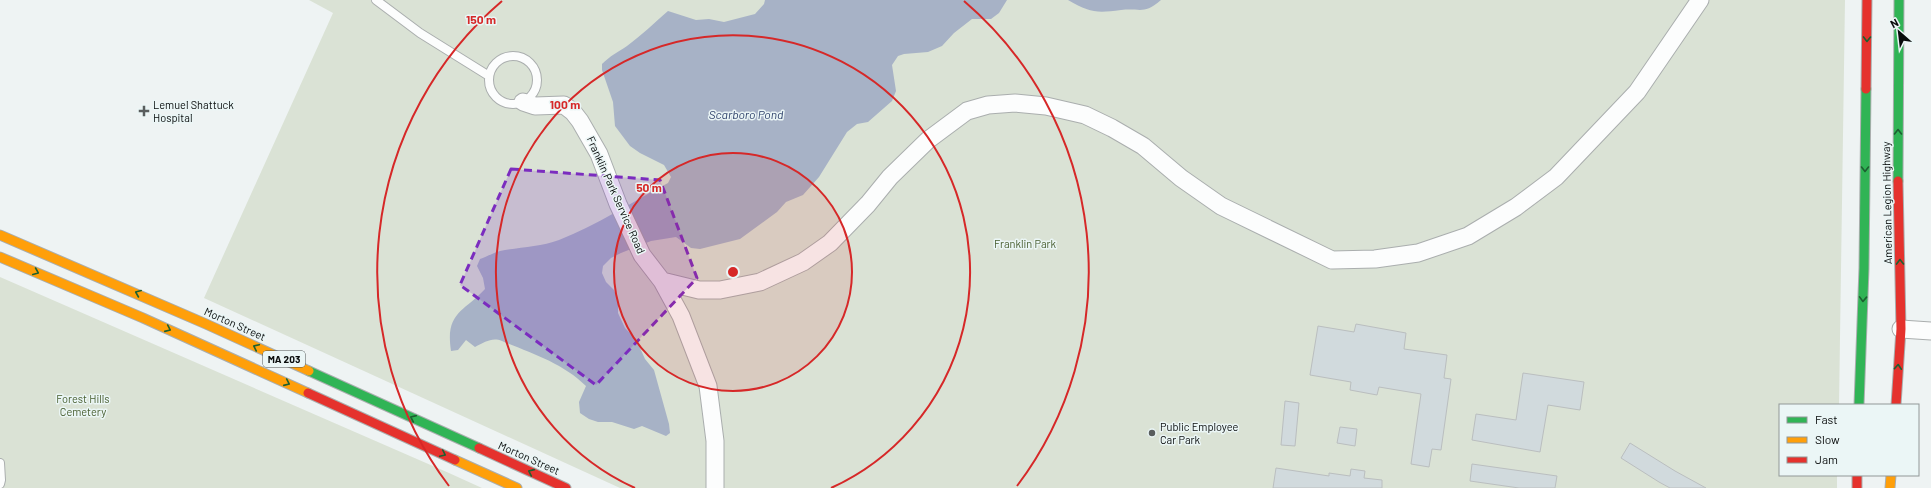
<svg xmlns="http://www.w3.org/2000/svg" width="1931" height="488" font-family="Barlow,sans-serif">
  <rect width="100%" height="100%" fill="#eef3f3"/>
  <path fill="#dae2d5" d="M309 0H1845L1839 405H1780V475H1837V488H620L204 298 333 13Z
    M0 277 449 473 482 488H0Z"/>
  <path fill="#a7b2c6" d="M765 0H1007L999 13 991 19H972L954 33 942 46 928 52 904 54 898 56 892 65 896 91 892 101 868 122 857 124 847 132 819 177 803 195 786 202 777 212 740 239 700 249 691 248 676 237 651 241 621 253 611 258 603 266 602 273 606 282 614 290 618 301V313L625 328 636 339 645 359 654 370 669 424 670 433 666 436 642 426 634 429 612 422H598L589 419 580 413 579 402 586 386C563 363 531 353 502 341 492 337 485 342 475 347L466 340 458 350 451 351C445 312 464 312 485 289L483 278 477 266 480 259C486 257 493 253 500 251 520 247 540 247 559 240 597 225 632 202 668 183L671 177 664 165 640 153 630 146 615 126 613 102 602 70V64C610 56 618 52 627 46 642 35 654 23 668 11L696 20 709 19 724 22 755 14 764 4Z
    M1068 0H1161C1143 15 1142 8 1121 10 1097 13 1090 13 1068 0Z"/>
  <path fill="#d1dadd" stroke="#babebf" d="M1356 324 1406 333 1404 349 1447 355 1444 378 1451 379 1441 450 1432 449 1429 467 1411 464 1421 394 1379 387 1377 395 1350 390 1351 382 1310 375 1318 326 1354 332Z
    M1523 373 1584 382 1580 410 1548 405 1540 452 1472 440 1476 414 1516 420Z
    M1285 401 1299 403 1295 446 1281 445Z
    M1340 427 1357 429 1355 446 1337 443Z
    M1630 443 1675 471 1706 488H1670L1659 482 1621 458Z
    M1472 464 1557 476 1555 488H1519L1470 481Z
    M1276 468 1329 476V473L1350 476 1351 469 1365 471 1364 478 1382 480V488H1273Z"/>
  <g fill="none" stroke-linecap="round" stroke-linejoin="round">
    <defs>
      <path id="lane" d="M376 0 420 33 489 76
        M489 80a24 24 0 1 1 48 0a24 24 0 1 1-48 0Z
        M0 463 1 480 0 484"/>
      <path id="street" d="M523 102 535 106 564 105 573 112 580 121 599 154 618 204 642 255 662 281 681 316 708 386 715 441V488
        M662 281 699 290H720L760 282 803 262 830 243 868 204 890 177 928 140 967 111 988 105 1015 103 1046 106 1085 115 1112 128 1143 146 1181 178 1221 206 1332 260 1375 259 1418 253 1468 236 1516 207 1556 177 1637 92 1700 0
        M1901 329 1931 331"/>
      <path id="fast" d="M1898 181 1899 0
        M309 371 479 448
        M1859 405 1864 268 1866 89"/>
      <path id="slow" d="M0 235 206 324 309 371
        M0 257 143 318 308 393
        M455 460 517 488
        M1890 488 1891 475"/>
      <path id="jam" d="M1866 89 1867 0
        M308 393 455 460
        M1896 405 1901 329 1898 181
        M479 448 566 488
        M1857 475V488"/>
    </defs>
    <use href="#lane" stroke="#aaaeae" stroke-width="10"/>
    <use href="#street" stroke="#aaaeae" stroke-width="19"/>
    <use href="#fast" stroke="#aaaeae" stroke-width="11"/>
    <use href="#slow" stroke="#aaaeae" stroke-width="11"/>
    <use href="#jam" stroke="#aaaeae" stroke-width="11"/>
    <use href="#lane" stroke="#fcfdfd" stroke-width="8"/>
    <use href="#street" stroke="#fcfdfd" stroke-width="17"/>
    <use href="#fast" stroke="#30b455" stroke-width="9"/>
    <use href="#slow" stroke="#ff9f0a" stroke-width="9"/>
    <use href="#jam" stroke="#e5322d" stroke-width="9"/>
  </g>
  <defs><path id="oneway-chevron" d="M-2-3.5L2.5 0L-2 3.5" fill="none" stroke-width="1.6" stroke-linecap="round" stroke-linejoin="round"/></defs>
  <g stroke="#1c6030">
    <use href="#oneway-chevron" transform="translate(1867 39) rotate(91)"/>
    <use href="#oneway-chevron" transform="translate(1898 132) rotate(-90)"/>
    <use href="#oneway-chevron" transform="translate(1865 169) rotate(90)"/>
    <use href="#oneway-chevron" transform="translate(1900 262) rotate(-91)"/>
    <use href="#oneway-chevron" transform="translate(36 272) rotate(23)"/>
    <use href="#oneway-chevron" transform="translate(138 293) rotate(-157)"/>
    <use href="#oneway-chevron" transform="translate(1863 299) rotate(92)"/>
    <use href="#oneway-chevron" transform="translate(168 329) rotate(24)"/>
    <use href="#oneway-chevron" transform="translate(256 347) rotate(-155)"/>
    <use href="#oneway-chevron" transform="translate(1898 367) rotate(-86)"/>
    <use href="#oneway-chevron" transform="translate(287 383) rotate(24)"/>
    <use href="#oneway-chevron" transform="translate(413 418) rotate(-156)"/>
    <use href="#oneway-chevron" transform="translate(443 454) rotate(25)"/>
    <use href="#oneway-chevron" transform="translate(531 472) rotate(-156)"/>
  </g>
  <path fill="#7b2cbf" fill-opacity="0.2" stroke="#7b2cbf" stroke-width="3" stroke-dasharray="8 5" stroke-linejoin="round" d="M511 169 660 180 697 278 596 385 460 285Z"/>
  <circle cx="733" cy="272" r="119" fill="#d62828" fill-opacity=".12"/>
  <g fill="none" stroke="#d62828" stroke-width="2">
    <circle cx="733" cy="272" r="119"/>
    <path d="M635 488A237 237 0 1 1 831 488"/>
    <path d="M449 486A356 356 0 0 1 502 1M964 1A356 356 0 0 1 1017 486"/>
  </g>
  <g fill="#595d5d" stroke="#ebf6f6" stroke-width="1.5">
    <path d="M142 105h4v4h4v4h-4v4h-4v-4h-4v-4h4z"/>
    <circle cx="1152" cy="433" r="4"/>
  </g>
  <g text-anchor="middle" stroke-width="3" stroke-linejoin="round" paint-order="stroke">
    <rect fill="#ebf6f6" stroke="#4d5252" stroke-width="1" x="263" y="351" width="42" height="16" rx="3"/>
    <g font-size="10" font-weight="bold" fill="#090c0c">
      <text x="284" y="363">MA 203</text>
    </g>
    <g font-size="11" fill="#090c0c" stroke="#ebf6f6" text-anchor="start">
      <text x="153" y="109">Lemuel Shattuck<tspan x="153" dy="13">Hospital</tspan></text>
      <text x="1160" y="431">Public Employee<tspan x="1160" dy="13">Car Park</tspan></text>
    </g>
    <g font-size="11" fill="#090c0c" stroke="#ebf6f6">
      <text transform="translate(616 195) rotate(66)" y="4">Franklin Park Service Road</text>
      <text transform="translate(1887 203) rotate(-91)" y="4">American Legion Highway</text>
      <text transform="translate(235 324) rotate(24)" y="4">Morton Street</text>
      <text transform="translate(529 458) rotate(24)" y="4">Morton Street</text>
    </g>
    <g font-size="11" fill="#485e2f" stroke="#ebf6f6">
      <text x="1025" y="248">Franklin Park</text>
      <text x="83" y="403">Forest Hills<tspan x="83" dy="13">Cemetery</tspan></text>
    </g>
    <g font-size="12" font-style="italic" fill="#2f426b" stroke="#ebf6f6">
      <text x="746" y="119">Scarboro Pond</text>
    </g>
  </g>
  <circle cx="733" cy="272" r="6" fill="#d62828" stroke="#ebf6f6" stroke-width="2"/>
  <g font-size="12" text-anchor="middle" font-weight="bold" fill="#d62828" stroke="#ebf6f6" stroke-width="3" stroke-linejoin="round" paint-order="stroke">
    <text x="481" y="24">150 m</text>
    <text x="565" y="109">100 m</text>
    <text x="649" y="192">50 m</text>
  </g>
  <rect x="1779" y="404" width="140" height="72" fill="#ebf6f6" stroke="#919898"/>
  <rect x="1787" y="417" width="20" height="6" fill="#30b455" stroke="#919898"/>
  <text x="1815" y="424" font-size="12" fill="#090c0c">Fast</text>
  <rect x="1787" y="437" width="20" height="6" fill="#ff9f0a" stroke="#919898"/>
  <text x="1815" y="444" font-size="12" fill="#090c0c">Slow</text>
  <rect x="1787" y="457" width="20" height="6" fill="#e5322d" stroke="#919898"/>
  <text x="1815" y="464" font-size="12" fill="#090c0c">Jam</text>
  <g transform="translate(1899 32) rotate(332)" stroke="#ebf6f6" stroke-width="3" paint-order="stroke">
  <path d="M0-3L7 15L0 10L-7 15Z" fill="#090c0c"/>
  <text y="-6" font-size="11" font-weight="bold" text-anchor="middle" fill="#090c0c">N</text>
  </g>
</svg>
